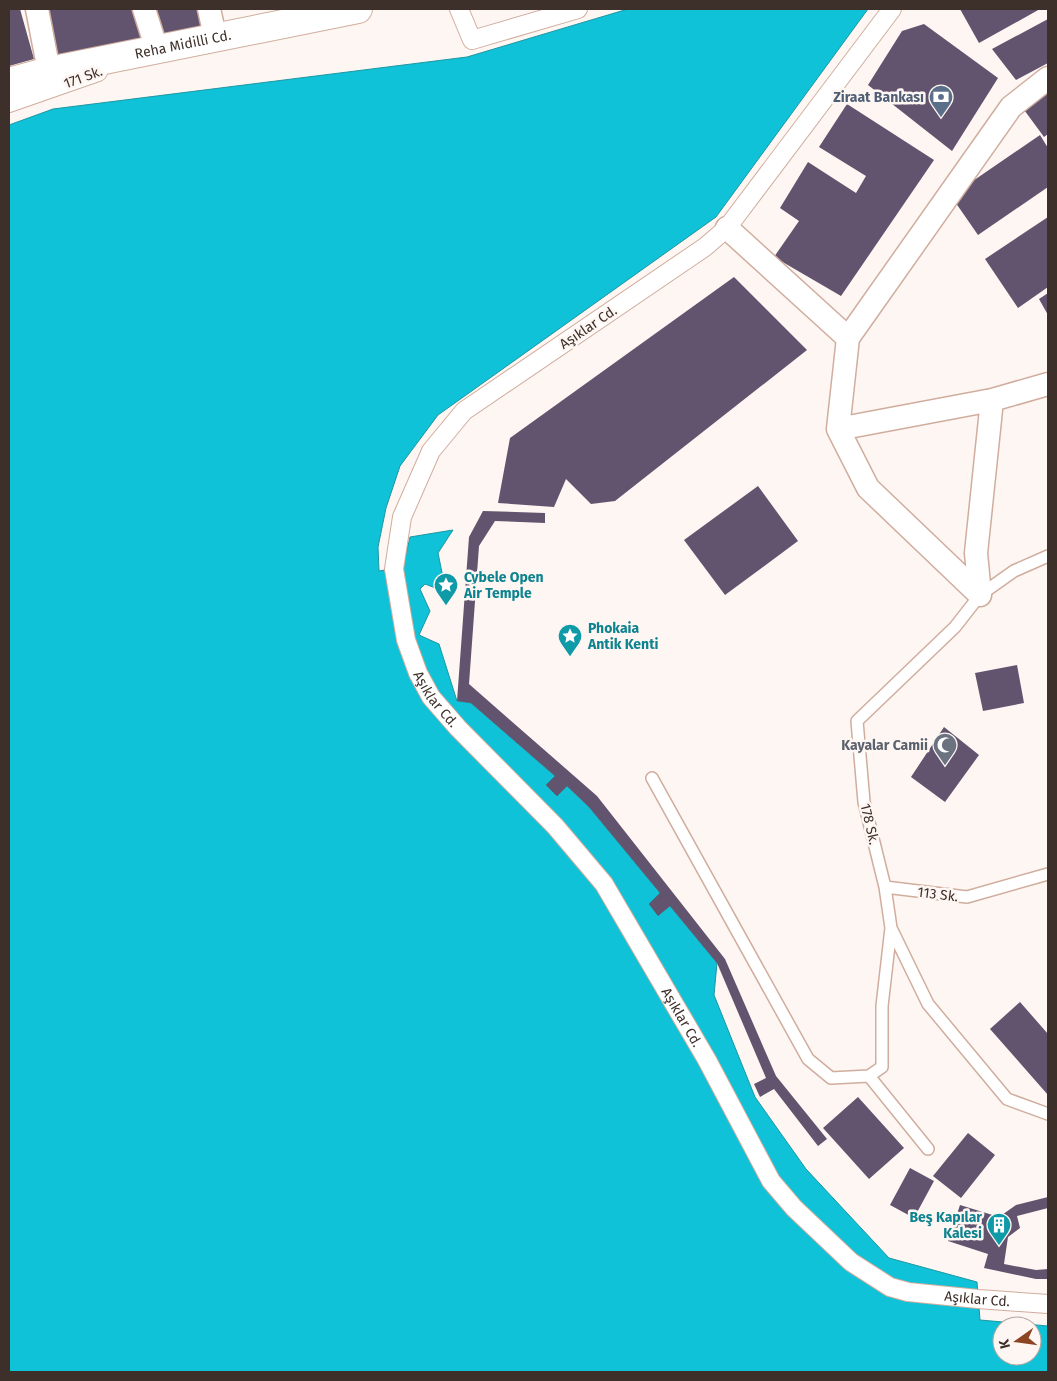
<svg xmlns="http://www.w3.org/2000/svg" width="1057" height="1381" font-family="'Fira Sans',sans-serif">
  <rect width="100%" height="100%" fill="#fdf6f2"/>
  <path fill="#0fc2d7" stroke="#1d96a3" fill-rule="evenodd" d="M628 9H868L716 217 438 415 400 466 386 508 378 547 379 571 403 567 410 537 453 530 438 553 446 592 425 584 420 589 430 611 419 635 439 644 457 701 471 703 555 776 546 785 557 796 567 786 589 807 660 893 649 904 658 915 670 906 717 963 714 995 755 1097 806 1169 889 1258 977 1282 980 1320 1048 1326V1372H9V125L53 109 467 57ZM1002 1326H1032V1356H1002Z"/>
  <path fill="#62536e" d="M9 9H20L34 59 9 66Z
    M45 9H132L142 39 55 58Z
    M154 9H199L204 28 163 38Z
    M960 9H1040L979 43Z
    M1048 19V63L1016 80 992 49Z
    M924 24 998 78 952 151 868 85 902 31Z
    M1048 88V134L1044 137 1022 107Z
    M847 104 934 160 841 296 774 257 799 221 780 208 808 162 856 193 866 176 819 147Z
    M1040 135 1048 148V187L978 235 951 196Z
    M1048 217V287L1018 308 985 259Z
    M734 277 807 350 615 501 591 504 566 479 554 507 498 503 510 438Z
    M1048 293V315L1039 299Z
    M758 486 798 541 725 595 684 540Z
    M483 511 545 513V523L495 521 479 546 469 684 597 796 725 959 776 1076 827 1139 818 1146 774 1089 760 1097 754 1084 766 1078 717 963 670 906 658 916 649 904 660 893 589 807 567 786 557 796 546 785 555 776 471 703 457 701 469 537Z
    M1017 665 1024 703 983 711 975 673Z
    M944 727 979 755 945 802 911 777Z
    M1020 1002 1048 1034V1095L990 1029Z
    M858 1097 904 1148 869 1179 823 1128Z
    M968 1133 995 1155 961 1198 933 1176Z
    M910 1168 934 1181 914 1218 890 1205Z
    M1048 1197V1208L1017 1216 1020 1228 1008 1237 1004 1264 1036 1270 1048 1269V1279H1036L984 1268 988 1254 948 1241 960 1205 999 1217 1016 1205Z"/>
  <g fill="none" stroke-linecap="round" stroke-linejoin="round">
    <defs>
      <path id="service" d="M1048 556 1014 571 980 595 955 627 857 721 864 802 885 887 891 928 928 1004 1007 1099 1048 1114
        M652 778 808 1059 831 1078 869 1076 882 1067V1006L891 928
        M885 887 967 897 1048 874
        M869 1076 928 1149"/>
      <g id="pedestrian">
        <path d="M459 9 472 40 578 9"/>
        <path id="s1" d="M892 9 727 228 705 247 464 411 431 451 402 517 394 569 406 640 418 673 431 697 458 728 555 826 604 884 707 1060 771 1181 794 1208 851 1262 890 1287 908 1292 978 1299 1048 1304"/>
        <path d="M9 103 98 72"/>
      </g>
      <path id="minor" d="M37 9 49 71
        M144 9 157 50
        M209 9 215 36
        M727 228 848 338 838 429 868 488 980 595 976 553 992 400
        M848 338 1011 107 1048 78
        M838 429 992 400 1048 384"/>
      <g id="tertiary">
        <path id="s2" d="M9 82 49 71 358 9"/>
      </g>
    </defs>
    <use href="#service" stroke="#d0ad9e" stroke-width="14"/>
    <use href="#pedestrian" stroke="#d0ad9e" stroke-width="20"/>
    <use href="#minor" stroke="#d0ad9e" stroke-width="25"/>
    <use href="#tertiary" stroke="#d0ad9e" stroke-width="30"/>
    <use href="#service" stroke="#fff" stroke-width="11"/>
    <use href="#pedestrian" stroke="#fff" stroke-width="18"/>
    <use href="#minor" stroke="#fff" stroke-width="22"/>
    <use href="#tertiary" stroke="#fff" stroke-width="28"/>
  </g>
  <defs>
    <symbol id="bank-pin" viewBox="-11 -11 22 30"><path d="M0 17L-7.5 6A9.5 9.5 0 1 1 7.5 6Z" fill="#5c6f8a" stroke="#fdf6f2"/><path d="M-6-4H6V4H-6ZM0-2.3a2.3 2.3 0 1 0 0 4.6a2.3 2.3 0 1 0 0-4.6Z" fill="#fff"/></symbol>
    <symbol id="sight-pin" viewBox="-11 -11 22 30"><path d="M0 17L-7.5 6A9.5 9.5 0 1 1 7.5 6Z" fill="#0f9aa8" stroke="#fdf6f2"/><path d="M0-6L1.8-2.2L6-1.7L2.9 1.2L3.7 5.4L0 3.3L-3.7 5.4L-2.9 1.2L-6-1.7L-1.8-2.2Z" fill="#fff"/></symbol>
    <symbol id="mosque-pin" viewBox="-11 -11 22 30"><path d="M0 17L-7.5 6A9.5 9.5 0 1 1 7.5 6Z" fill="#6b7280" stroke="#fdf6f2"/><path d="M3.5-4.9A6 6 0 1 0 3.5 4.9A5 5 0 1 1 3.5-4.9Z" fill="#fff"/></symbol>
    <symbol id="building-pin" viewBox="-11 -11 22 30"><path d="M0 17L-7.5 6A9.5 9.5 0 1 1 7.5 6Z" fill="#0f9aa8" stroke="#fdf6f2"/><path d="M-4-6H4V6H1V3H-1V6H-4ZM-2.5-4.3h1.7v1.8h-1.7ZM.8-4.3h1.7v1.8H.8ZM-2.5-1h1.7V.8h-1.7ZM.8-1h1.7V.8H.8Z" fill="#fff"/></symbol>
  </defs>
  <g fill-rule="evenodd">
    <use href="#bank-pin" x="927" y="83" width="28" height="38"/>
    <use href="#sight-pin" x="432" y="571" width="28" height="38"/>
    <use href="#sight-pin" x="556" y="622" width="28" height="38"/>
    <use href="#mosque-pin" x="931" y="731" width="28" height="38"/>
    <use href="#building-pin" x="985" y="1211" width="28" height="38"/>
  </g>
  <g text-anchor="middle" stroke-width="5" stroke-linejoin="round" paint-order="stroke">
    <g font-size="14" fill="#3d2f29" stroke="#fdf6f2">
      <text dy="5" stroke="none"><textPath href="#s2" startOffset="178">Reha Midilli Cd.</textPath></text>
      <text transform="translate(83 77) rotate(-20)" y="5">171 Sk.</text>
      <text transform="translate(588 327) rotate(-34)" y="5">Aşıklar Cd.</text>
      <text dy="5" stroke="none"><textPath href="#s1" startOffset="910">Aşıklar Cd.</textPath></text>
      <text transform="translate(870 824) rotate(77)" y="5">178 Sk.</text>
      <text transform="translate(938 894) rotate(7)" y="5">113 Sk.</text>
      <text dy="5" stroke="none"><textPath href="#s1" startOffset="1315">Aşıklar Cd.</textPath></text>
      <text dy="5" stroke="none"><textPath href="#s1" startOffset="1750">Aşıklar Cd.</textPath></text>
    </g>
    <g font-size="14" font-weight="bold" fill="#4e5e75" stroke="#fdf6f2" text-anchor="end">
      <text x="924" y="102">Ziraat Bankası</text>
    </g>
    <g font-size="14" font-weight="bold" fill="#0d838f" stroke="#fdf6f2" text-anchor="start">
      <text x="464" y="582">Cybele Open<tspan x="464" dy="16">Air Temple</tspan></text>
      <text x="588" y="633">Phokaia<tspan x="588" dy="16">Antik Kenti</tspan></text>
      <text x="982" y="1222" text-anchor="end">Beş Kapılar<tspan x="982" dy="16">Kalesi</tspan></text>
    </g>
    <g font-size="14" font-weight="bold" fill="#5b616d" stroke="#fdf6f2" text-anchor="end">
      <text x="928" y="750">Kayalar Camii</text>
    </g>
  </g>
  <rect width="1057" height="1381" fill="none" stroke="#3d2f29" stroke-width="20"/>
  <g transform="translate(1017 1341) rotate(256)"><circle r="24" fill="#fdf6f2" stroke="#b0a6a2"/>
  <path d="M0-4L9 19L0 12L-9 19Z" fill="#8c4523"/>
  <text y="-8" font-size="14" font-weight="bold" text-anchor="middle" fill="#3d2f29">K</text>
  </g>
</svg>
